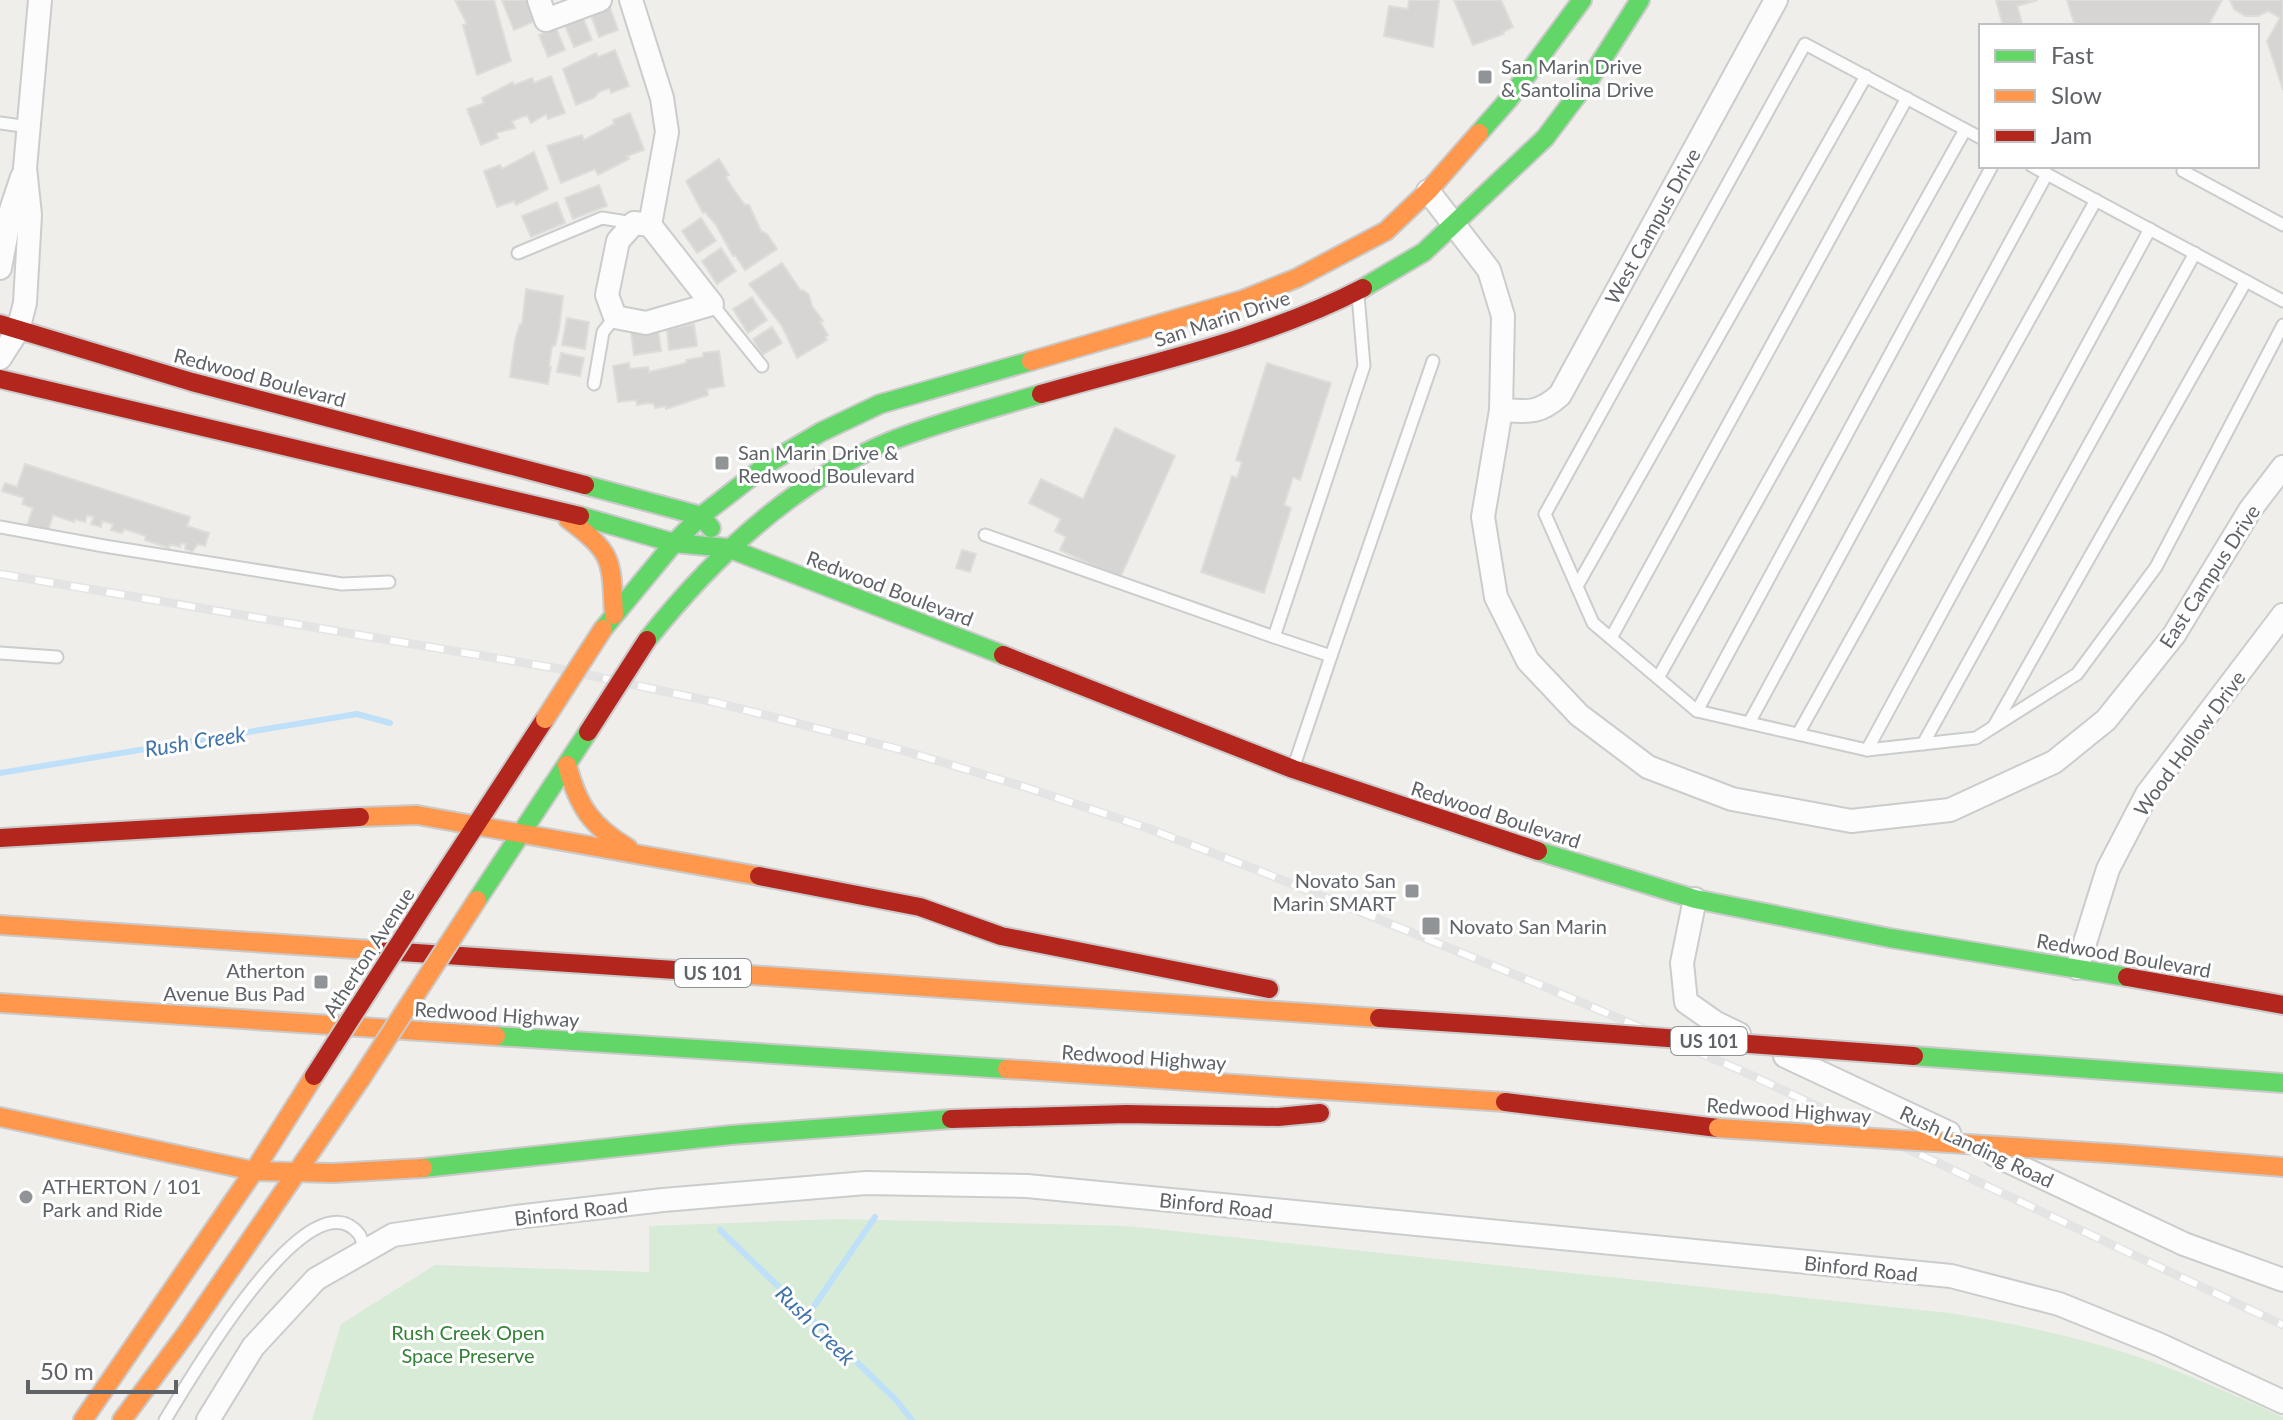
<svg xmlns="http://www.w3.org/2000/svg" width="2283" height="1420" viewBox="0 0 2283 1420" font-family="Lato,sans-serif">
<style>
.green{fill:#d8ebd6}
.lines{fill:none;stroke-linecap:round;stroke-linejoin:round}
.stream{stroke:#bfe0f9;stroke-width:6}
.building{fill:#d6d5d3;stroke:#deddd9;stroke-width:2}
.lane-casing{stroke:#cbcccc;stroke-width:15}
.street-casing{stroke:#cbcccc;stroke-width:26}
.fast-casing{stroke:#cacacb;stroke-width:22}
.slow-casing{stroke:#cacacb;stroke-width:22}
.jam-casing{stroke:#cacacb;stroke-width:22}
.lane{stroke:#fdfcfc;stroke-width:11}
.street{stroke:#fdfcfc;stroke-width:22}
.fast{stroke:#63d668;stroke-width:18}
.slow{stroke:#ff974d;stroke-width:18}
.jam{stroke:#b3261e;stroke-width:18}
.rail-casing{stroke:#e4e4e4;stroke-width:9}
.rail{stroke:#fff;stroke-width:6;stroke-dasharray:18;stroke-linecap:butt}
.slow-bridge-casing{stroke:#cacacb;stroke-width:22;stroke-linecap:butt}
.jam-bridge-casing{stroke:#cacacb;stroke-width:22;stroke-linecap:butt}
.slow-bridge{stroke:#ff974d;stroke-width:18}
.jam-bridge{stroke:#b3261e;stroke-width:18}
.poi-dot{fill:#919496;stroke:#fff;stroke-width:3}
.labels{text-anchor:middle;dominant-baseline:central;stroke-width:6;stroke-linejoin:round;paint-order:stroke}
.shield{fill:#fff;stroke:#8f9295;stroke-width:2}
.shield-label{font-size:18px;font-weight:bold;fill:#5f6368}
.poi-label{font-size:20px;fill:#5f6368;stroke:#fff;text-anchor:start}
.street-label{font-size:20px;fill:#5f6368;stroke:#fff}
.park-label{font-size:20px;fill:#348238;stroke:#fff}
.water-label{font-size:22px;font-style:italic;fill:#4174aa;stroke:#fff}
</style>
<rect width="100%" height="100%" fill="#efeeea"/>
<path class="green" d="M 837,1219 L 1127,1226 L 1949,1313 C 2012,1323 2075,1336 2135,1356 C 2186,1373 2234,1395 2283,1417 L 2283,1420 L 312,1420 L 341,1324 L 435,1265 L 649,1272 L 649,1226 Z"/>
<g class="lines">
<g class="stream">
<polyline points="0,773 357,714 390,723"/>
<polyline points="720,1230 896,1400 912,1420"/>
<polyline points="808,1315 875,1217"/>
</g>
</g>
<g class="building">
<polygon points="455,0 494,0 511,61 477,75 463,25 467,24"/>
<polygon points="502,0 527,0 535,21 514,30"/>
<polygon points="1409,0 1439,0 1433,47 1384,36 1389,6 1408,9"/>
<polygon points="1454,0 1501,0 1513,27 1503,32 1504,34 1473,45"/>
<polygon points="1996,0 2038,0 2017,6 2023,26 2003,26"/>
<polygon points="2067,0 2222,0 2208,26 2075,26"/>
<polygon points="2283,0 2283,90 2267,41 2280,18 2268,11 2258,16 2245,16 2234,9 2230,0"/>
<polygon points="610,8 618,30 599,37 591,15"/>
<polygon points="583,18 592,40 574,47 565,25"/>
<polygon points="556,28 565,50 548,57 539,35"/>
<polygon points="615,50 629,86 611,93 610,88 599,92 594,98 576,105 563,69 596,53 598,57"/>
<polygon points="551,76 565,113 548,119 546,114 531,123 527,115 512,121 515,128 496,133 498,138 481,145 467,109 484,103 482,98 513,82 514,85 532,78 534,83"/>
<polygon points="630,113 644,150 627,156 629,159 598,175 595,169 561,183 547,146 582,135 584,140 614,124 613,120"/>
<polygon points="534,152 548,189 516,205 514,201 497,207 484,171 500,165 502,169"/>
<polygon points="719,159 729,175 726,177 732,187 745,205 749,205 761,231 767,234 777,249 745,270 735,255 733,256 716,225 705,212 703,213 686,181"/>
<polygon points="599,185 607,206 573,219 565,198"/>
<polygon points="557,202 565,223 531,237 522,216"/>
<polygon points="701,218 716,241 697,253 682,231"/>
<polygon points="721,248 736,271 717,284 702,261"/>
<polygon points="782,263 801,291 803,290 809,295 812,306 823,321 820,322 828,335 825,337 827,340 797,358 782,326 749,284"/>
<polygon points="526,289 563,296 559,329 555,346 552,346 549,366 551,367 548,384 510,377 515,340 520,324 522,324"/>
<polygon points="752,297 767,320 748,333 733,309"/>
<polygon points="567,318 589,322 585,349 562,345"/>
<polygon points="694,324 697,346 669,350 667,329"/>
<polygon points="772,327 782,343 762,355 753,339"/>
<polygon points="658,329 661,351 634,355 631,333"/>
<polygon points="719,351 724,386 707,389 708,395 666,409 666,406 655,408 654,404 649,403 637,405 636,400 618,402 613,366 629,363 630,369 648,367 649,372 686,363 686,360 703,357 703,353"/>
<polygon points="561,353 584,358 580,376 557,372"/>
<polygon points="1267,363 1331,383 1300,480 1293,477 1284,505 1291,508 1264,593 1201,572 1232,476 1237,478 1242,462 1236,460"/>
<polygon points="1115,428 1175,456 1120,578 1060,550 1066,537 1055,531 1061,519 1029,503 1041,479 1083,499"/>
<polygon points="25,464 190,517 187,526 209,533 205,546 198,544 192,552 185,549 186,544 181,543 180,547 170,544 169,548 145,540 146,536 124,529 122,533 111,530 113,524 102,521 101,527 91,524 94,517 87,515 85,522 75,519 74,522 53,515 47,534 26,528 33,508 22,504 24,498 2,491 5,483 17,487"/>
<polygon points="962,550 976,554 970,572 956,568"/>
</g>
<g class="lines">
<g class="lane-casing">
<g id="lane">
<polyline points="0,123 29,127"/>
<polyline points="1981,138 1805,44 1545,514 1593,623 1697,711 1867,750 1976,738 2077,674 2156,567 2283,325"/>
<polyline points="2032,166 2283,301"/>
<polyline points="2183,171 2283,225"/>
<polyline points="518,253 602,218 633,223"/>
<polyline points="1358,295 1364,366 1274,637 1331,656 1433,361"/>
<polyline points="712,304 762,366"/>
<polyline points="594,384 603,332 615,317"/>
<polyline points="0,527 104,546 342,584 389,582"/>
<polyline points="985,535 1274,637"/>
<polyline points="1577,586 1866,76"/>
<polyline points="1611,638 1907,98"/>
<polyline points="0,653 57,657"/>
<polyline points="1658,678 1965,130"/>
<polyline points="1697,711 1992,166"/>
<polyline points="1749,723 2047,174"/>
<polyline points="1994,726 2246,281"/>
<polyline points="1798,734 2096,200"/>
<polyline points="1923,744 2195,253"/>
<polyline points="1867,750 2150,229"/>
<polyline points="1293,769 1331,656"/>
<path d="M 165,1420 C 185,1388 309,1170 359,1234 C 362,1238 363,1246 365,1251"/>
</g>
</g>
<g class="street-casing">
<g id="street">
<polyline points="539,0 546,20 600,0"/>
<polyline points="631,0 662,98 667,132 650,225 712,304 646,323 615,317 607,295 618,241 634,223 650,225"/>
<polyline points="1428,191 1489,270 1503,316 1501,410 1483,517 1496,597 1528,661 1579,715 1648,767 1732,799 1851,821 1950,810 2054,762 2106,720 2174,635 2250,510 2283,467"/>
<polyline points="0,268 11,210 22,177"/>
<polyline points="0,358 18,330 25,303 30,215 25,168 40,0"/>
<path d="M 1501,410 C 1528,412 1539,414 1560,395 L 1776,0"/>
<polyline points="1695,899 1682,963 1686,1002 1716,1023 1739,1034"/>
<polyline points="2077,968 2108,869 2147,794 2283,615"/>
<polyline points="1785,1056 1949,1133"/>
<polyline points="1995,1155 2184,1244 2283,1280"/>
<polyline points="208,1420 253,1347 316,1279 393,1235 516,1217 663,1200 866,1183 1027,1186 1951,1276 2059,1304 2158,1344 2283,1402"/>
</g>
</g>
<g class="fast-casing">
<g id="fast">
<polyline points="1479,133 1509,99 1582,0"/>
<polyline points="1363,288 1424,252 1545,138 1591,77 1640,0"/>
<polyline points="585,485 701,516 711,528"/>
<polyline points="580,516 674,543 728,548 1003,655"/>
<polyline points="603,629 674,543 701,516 772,461 821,432 880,404 1031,361"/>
<path d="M 647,640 C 713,557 795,479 896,439 C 943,421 993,408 1041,394"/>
<polyline points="1538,851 1695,899 1890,938 2127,977"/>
<polyline points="477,900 588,732"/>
<polyline points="496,1036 1007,1069"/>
<polyline points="1914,1056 2283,1083"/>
<polyline points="423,1168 731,1135 951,1119"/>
</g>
</g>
<g class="slow-casing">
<g id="slow">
<polyline points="1031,361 1242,300 1297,278 1386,231 1428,191 1479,133"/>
<path d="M 568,519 C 614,554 611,559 614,615"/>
<path d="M 567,765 C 578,806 591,826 628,848"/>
<polyline points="360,817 417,815 759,876"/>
<polyline points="0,925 386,951"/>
<polyline points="736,974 1379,1018"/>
<polyline points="0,1003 496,1036"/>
<polyline points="1007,1069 1505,1102"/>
<polyline points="0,1117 254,1171 333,1173 423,1168"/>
<polyline points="2121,1154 2283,1167"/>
<polyline points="83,1420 254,1171 314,1076"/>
<polyline points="122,1420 188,1331 360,1080"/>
</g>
</g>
<g class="jam-casing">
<g id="jam">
<polyline points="0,324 192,382 585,485"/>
<polyline points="0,379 580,516"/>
<path d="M 1041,394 C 1149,363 1263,340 1363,288"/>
<polyline points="1003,655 1293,769 1538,851"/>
<polyline points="0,838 360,817"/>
<polyline points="759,876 920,907 1001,936 1269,989"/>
<polyline points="429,897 545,719"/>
<polyline points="386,951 736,974"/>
<polyline points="2127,977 2283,1005"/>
<polyline points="1379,1018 1503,1026"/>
<polyline points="1505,1102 1718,1128"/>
<polyline points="951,1119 1127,1114 1278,1117 1320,1113"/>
</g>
</g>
<use href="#lane" class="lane"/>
<use href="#street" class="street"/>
<use href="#fast" class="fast"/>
<use href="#slow" class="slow"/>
<use href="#jam" class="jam"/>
<g class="rail-casing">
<polyline id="rail" points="0,574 560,669 714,702 898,749 1025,787 1147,828 1260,871 1543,986 1740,1070 2283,1325"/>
</g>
<use href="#rail" class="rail"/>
<g class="slow-bridge-casing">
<g id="slow-bridge">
<polyline points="545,719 603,629"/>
<polyline points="360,1080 477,900"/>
<polyline points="1718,1128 2121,1154"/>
</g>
</g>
<g class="jam-bridge-casing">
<g id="jam-bridge">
<polyline points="588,732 647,640"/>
<polyline points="1503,1026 1914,1056"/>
<polyline points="314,1076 429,897"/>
</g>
</g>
<use href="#slow-bridge" class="slow-bridge"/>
<use href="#jam-bridge" class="jam-bridge"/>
</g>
<g class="poi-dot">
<rect x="1477" y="69" width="16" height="16" rx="4"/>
<rect x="714" y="455" width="16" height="16" rx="4"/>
<rect x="1404" y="883" width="16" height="16" rx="4"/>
<rect x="1421" y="916" width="20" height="20" rx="4"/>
<rect x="313" y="974" width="16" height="16" rx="4"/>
<circle cx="26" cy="1197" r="8"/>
</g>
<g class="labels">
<g class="shield">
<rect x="675" y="959" width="76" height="28" rx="6"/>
<rect x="1671" y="1027" width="76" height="28" rx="6"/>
</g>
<g class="shield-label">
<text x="713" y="973">US 101</text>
<text x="1709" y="1041">US 101</text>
</g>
<g class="poi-label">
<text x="1501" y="66">San Marin Drive<tspan x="1501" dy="23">&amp; Santolina Drive</tspan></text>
<text x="738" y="452">San Marin Drive &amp;<tspan x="738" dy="23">Redwood Boulevard</tspan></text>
<text x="1396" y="880" text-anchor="end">Novato San<tspan x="1396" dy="23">Marin SMART</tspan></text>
<text x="1449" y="926">Novato San Marin</text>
<text x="305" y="970" text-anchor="end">Atherton<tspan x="305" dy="23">Avenue Bus Pad</tspan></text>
<text x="42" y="1186">ATHERTON / 101<tspan x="42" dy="23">Park and Ride</tspan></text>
</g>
<g class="street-label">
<text transform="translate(1652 226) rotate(-61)">West Campus Drive</text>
<text transform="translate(1222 318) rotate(-18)">San Marin Drive</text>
<text transform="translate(260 377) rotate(15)">Redwood Boulevard</text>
<text transform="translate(2209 576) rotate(-57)">East Campus Drive</text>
<text transform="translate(890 588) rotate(21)">Redwood Boulevard</text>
<text transform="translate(2189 743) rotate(-54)">Wood Hollow Drive</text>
<text transform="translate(1496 814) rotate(18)">Redwood Boulevard</text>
<text transform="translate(368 952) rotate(-57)">Atherton Avenue</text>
<text transform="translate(2124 955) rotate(10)">Redwood Boulevard</text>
<text transform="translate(497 1014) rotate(4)">Redwood Highway</text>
<text transform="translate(1144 1057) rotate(4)">Redwood Highway</text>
<text transform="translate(1789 1110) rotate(4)">Redwood Highway</text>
<text transform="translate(1977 1146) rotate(25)">Rush Landing Road</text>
<text transform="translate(1216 1205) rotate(6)">Binford Road</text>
<text transform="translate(571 1211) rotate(-7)">Binford Road</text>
<text transform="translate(1861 1268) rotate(6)">Binford Road</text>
</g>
<g class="park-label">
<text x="468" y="1332">Rush Creek Open<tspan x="468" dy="23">Space Preserve</tspan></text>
</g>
<g class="water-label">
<text transform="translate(195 741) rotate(-9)">Rush Creek</text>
<text transform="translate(816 1325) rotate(45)">Rush Creek</text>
</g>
</g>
<rect x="1979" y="24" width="280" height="144" fill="#ffffff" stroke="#bfc1c3" stroke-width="2"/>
<rect x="1995" y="50" width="40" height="12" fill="#63d668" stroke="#bfc1c3" stroke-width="2"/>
<text x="2051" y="64" font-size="24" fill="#5f6368">Fast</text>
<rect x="1995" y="90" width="40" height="12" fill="#ff974d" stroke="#bfc1c3" stroke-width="2"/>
<text x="2051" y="104" font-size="24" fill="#5f6368">Slow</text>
<rect x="1995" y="130" width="40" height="12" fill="#b3261e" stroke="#bfc1c3" stroke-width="2"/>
<text x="2051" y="144" font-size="24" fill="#5f6368">Jam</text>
<path d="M28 1380v12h148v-12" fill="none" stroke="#5f6368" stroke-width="4"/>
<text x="40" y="1380" font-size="24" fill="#5f6368" stroke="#ffffff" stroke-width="6" paint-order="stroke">50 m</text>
</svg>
